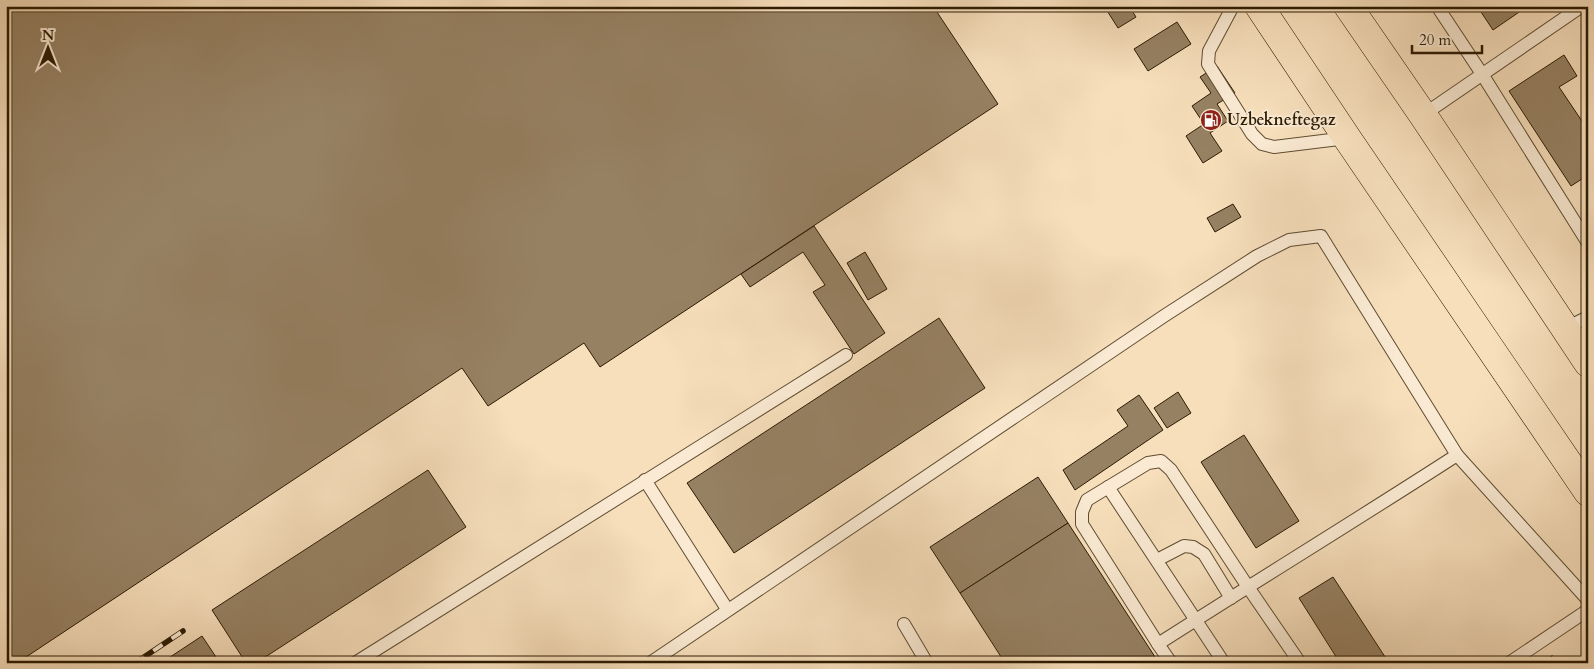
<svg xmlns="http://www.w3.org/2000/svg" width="1594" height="669" viewBox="0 0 1594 669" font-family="Cardo,serif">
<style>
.building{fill:#968163;stroke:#2c1b02}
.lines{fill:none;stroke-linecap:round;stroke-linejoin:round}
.lane-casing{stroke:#5f4c30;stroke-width:14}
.highway-casing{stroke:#2c1b02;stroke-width:29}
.path{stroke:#2c1b02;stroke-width:3;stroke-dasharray:1 2.5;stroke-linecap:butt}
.lane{stroke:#faead3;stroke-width:12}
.highway{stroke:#f7dfbc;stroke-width:28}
.rail-casing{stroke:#2c1b02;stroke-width:5.5}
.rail{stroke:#faead3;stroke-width:4;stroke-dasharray:11;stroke-linecap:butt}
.labels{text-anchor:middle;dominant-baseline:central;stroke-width:4;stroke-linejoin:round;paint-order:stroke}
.poi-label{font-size:16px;font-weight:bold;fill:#2c1b02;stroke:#faead3;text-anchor:start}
</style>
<rect width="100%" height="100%" fill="#f7dfbc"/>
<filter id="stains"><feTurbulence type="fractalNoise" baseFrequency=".004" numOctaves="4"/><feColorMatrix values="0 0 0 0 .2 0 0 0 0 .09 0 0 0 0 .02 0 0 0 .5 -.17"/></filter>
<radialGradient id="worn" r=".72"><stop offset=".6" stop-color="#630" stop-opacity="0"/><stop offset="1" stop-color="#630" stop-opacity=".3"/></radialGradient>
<g class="building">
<polygon points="6,6 933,6 998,104 600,367 584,343 488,406 462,368 17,663 6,663"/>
<polygon points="1104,6 1129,6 1136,17 1118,28"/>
<polygon points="1477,6 1528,6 1493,30"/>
<polygon points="1177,22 1191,44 1148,71 1134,49"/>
<polygon points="1564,55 1577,76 1559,87 1588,130 1588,175 1571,186 1509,91"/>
<polygon points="1217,66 1235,93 1217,104 1228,121 1210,133 1222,151 1203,163 1186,136 1204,124 1192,106 1211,93 1200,77"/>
<polygon points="1233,204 1241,217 1215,232 1207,218"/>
<polygon points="814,226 885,333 854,354 813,292 825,285 803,252 750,287 741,274"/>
<polygon points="865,252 887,289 868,300 847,263"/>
<polygon points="939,318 985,388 734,553 687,483"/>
<polygon points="1178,392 1191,413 1167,428 1154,408"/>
<polygon points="1139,395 1163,430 1075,490 1063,470 1128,426 1117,410"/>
<polygon points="1244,435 1299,521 1256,548 1201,462"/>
<polygon points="428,470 466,527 256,663 246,663 212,610"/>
<polygon points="1038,477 1068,523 960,593 930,547"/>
<polygon points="1068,523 1159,663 1005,663 960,593"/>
<polygon points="1333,577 1389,663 1340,663 1299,598"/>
<polygon points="202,636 220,663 161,663"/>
</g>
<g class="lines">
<g class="lane-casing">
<g id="lane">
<polyline points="1233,6 1209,51 1208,64 1252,134 1262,144 1274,147 1347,138"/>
<polyline points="1437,6 1482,74 1588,243"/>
<polyline points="1423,115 1582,6"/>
<polyline points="1564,329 1588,317"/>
<polyline points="645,480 727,609"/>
<polyline points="1108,487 1224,663"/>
<polyline points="1157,560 1184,546 1193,547 1204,554 1231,598"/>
<polyline points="904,624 927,663"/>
<polyline points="1158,644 1171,663"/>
<polyline points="355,663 846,355"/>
<polyline points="650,663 1164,316 1257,256 1289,240 1321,236 1457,455 1588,600"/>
<path d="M 1300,663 L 1248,587 L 1171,470 L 1161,461 L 1148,463 L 1087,500 L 1082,512 L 1082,524 L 1158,644 C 1258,580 1358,519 1457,455"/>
<polyline points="1509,663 1588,610"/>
</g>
</g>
<g class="highway-casing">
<g id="highway">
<polyline points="1259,6 1347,138 1588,492"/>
<polyline points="1348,6 1423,115 1588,363"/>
</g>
</g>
<polyline class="path" points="1551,656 1557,663"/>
<use href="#lane" class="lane"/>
<use href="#highway" class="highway"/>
<g class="rail-casing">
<polyline id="rail" points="135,663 183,631"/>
</g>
<use href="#rail" class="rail"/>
</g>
<defs>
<g id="fuel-disc" transform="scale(1.125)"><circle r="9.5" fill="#8f2418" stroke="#faead3"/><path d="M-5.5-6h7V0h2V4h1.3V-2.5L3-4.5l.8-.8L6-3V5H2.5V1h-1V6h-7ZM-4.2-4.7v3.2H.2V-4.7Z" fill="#fff"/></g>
</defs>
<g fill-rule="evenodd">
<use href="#fuel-disc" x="1211" y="120"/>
</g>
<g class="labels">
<g class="poi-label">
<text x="1227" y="120">Uzbekneftegaz</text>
</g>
</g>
<rect width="1594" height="669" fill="none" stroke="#f7dfbc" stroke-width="25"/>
<rect x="8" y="8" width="1579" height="654" fill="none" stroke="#2c1b02" stroke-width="2.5"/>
<rect x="12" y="12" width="1569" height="644" fill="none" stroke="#2c1b02"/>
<g transform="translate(48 48)" stroke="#faead3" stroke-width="4" paint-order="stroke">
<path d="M0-4L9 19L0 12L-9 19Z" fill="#2c1b02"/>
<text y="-8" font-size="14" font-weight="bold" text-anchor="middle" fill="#2c1b02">N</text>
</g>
<path d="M1412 45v8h70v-8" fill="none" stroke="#2c1b02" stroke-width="2.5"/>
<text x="1419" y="45" font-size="15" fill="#2c1b02" stroke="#faead3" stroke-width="4" paint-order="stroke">20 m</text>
<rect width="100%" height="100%" filter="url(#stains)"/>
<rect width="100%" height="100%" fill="url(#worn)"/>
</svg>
